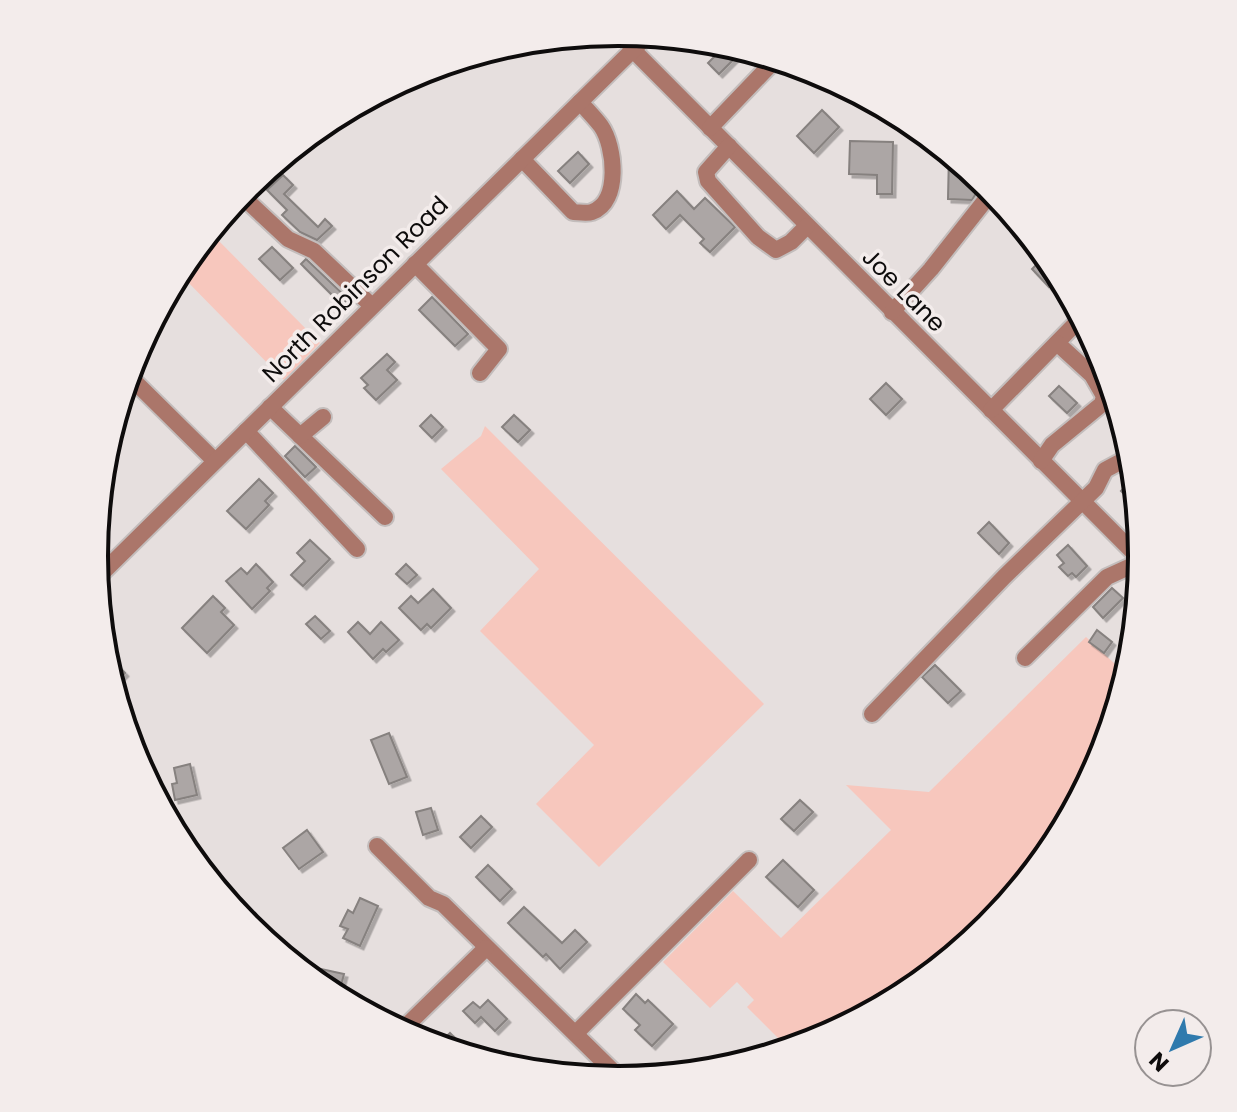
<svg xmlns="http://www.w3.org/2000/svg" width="1237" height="1112" viewBox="0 0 1237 1112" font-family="Poppins,sans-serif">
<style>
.green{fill:#f7c7bd}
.building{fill:#aca6a5;stroke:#86817f;stroke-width:2;filter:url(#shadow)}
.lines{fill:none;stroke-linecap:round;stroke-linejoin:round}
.minor-casing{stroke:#c3bdbc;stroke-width:20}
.minor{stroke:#ab766a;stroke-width:16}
.labels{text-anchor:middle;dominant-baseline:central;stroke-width:7;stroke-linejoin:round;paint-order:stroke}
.street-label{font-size:24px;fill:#0e0c0c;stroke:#f3eceb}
.rim{fill:none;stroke:#0e0c0c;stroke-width:4}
</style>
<defs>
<filter id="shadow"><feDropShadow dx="3.5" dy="3.5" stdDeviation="0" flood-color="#0004"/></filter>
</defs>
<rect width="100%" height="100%" fill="#e6dfde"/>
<g class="green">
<polygon points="210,232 320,343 284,380 179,273"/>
<polygon points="485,426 764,704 599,867 536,804 594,745 480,631 539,569 441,469 481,436"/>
<polygon points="1086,637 1115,664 1128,652 1133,656 1102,757 1054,847 989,927 909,992 819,1040 789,1049 747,1007 754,1000 737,982 710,1008 663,962 733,891 781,938 891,830 846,785 929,792"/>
</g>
<g class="building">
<polygon points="727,44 744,49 719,74 708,63"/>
<polygon points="822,110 839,127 814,153 797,136"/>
<polygon points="850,141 893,142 892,194 877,194 877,175 849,174"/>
<polygon points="578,152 589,164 570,183 558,171"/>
<polygon points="949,153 975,174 975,195 972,200 948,199"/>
<polygon points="283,175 293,185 284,194 318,227 325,219 332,226 317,240 300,232 282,215 287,210 267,190"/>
<polygon points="677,191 694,209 705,198 735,227 710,252 700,243 704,239 680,215 666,229 653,215"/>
<polygon points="272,247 293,268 280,280 259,259"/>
<polygon points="1046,255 1060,276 1049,287 1032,269"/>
<polygon points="306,259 348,299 342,305 301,264"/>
<polygon points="432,297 468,334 455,346 419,310"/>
<polygon points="387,354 395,362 387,370 397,380 376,400 364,388 368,385 361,378"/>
<polygon points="886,383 902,399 886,415 870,399"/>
<polygon points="1059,386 1077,403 1067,413 1049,396"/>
<polygon points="431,415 443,427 432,438 420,426"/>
<polygon points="514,415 530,430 518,442 502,427"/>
<polygon points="295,446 316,467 305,477 285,456"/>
<polygon points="1135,477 1138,506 1138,508 1121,491"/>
<polygon points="259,479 273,493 265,501 269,505 246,529 227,511"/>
<polygon points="989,522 1009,543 999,554 978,533"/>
<polygon points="310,540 330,559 303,586 291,575 305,561 297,553"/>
<polygon points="1068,545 1087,566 1076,577 1072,573 1068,576 1059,567 1064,563 1057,555"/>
<polygon points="256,564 273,582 267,588 270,591 252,609 226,581 241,568 247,574"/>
<polygon points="406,564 417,575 407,584 396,574"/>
<polygon points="1112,588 1123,598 1103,618 1093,607"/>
<polygon points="433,589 451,608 431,628 427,624 421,630 399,608 411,596 418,603"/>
<polygon points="213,596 225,608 221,612 234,625 207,653 182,628"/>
<polygon points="315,616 330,631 321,639 306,624"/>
<polygon points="358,622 370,634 381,622 399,640 386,652 383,649 373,659 348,632"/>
<polygon points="1097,630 1112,642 1104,653 1089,642"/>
<polygon points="104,651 125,673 113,685 104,658"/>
<polygon points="935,665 961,691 948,703 922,677"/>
<polygon points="389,733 407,777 389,784 371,740"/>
<polygon points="190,764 197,795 175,800 172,784 177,783 174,768"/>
<polygon points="800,800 813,812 794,831 781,819"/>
<polygon points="431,808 438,830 423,835 416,812"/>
<polygon points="481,816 492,827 471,848 460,837"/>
<polygon points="307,830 323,852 299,869 283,848"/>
<polygon points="783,860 814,890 798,907 766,877"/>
<polygon points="488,865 512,889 500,901 476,877"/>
<polygon points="360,898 378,906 360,946 343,938 348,929 340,926 348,910 353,913"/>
<polygon points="524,907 562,943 575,930 587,942 560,969 546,954 543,957 508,923"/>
<polygon points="321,969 344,974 338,997 318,984"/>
<polygon points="636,994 645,1003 648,1000 673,1024 652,1046 635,1030 640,1025 623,1009"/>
<polygon points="488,1000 507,1019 495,1031 481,1017 475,1023 463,1011 473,1002 480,1008"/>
<polygon points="450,1033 474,1057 430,1044 439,1034 444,1039"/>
<polygon points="539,1059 546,1067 551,1062 563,1075 527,1071"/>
</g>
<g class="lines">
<g class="minor-casing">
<g id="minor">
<polyline points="622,32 633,50 1142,561 1107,577 1025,658"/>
<polyline points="710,128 776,59"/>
<polyline points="729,146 706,172 708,181 758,237 776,250 791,242 807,226"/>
<path d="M 522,159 L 573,212 C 578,212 587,214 592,212 C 621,202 615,146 601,126 C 595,118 587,110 580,102"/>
<polyline points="243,197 288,239 314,251 372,306"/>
<polyline points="415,264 499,349 480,373"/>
<polyline points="892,312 931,269 991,193 991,188"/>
<polyline points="128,375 215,461"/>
<polyline points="270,407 385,517"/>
<polyline points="991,410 1082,317"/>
<polyline points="246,431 357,549"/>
<polyline points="300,436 323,417"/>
<polyline points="1041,461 1052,445 1102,404 1104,396 1092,375 1057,343"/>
<polyline points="97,578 648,35"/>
<polyline points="872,714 1004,577 1096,488 1105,470 1133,455"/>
<polyline points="377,846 429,898 443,904 622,1080"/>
<polyline points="401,1031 486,948"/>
<polyline points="576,1033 749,860"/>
</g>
</g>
<use href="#minor" class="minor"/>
</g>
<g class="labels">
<g class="street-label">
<text transform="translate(355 289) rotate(-45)">North Robinson Road</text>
<text transform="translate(904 290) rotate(45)">Joe Lane</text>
</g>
</g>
<path d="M0 0H1237V1112H0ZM108 556a510 510 0 1 1 1020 0a510 510 0 1 1-1020 0Z" fill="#f3eceb" fill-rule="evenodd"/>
<path class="rim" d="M108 556a510 510 0 1 1 1020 0a510 510 0 1 1-1020 0Z"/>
<g transform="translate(1173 1048) rotate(225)"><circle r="38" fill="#f3eceb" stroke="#979292" stroke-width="2"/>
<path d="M0-6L14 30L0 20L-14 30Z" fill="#2f7aad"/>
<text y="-12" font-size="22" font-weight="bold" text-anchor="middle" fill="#0e0c0c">N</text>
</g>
</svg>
